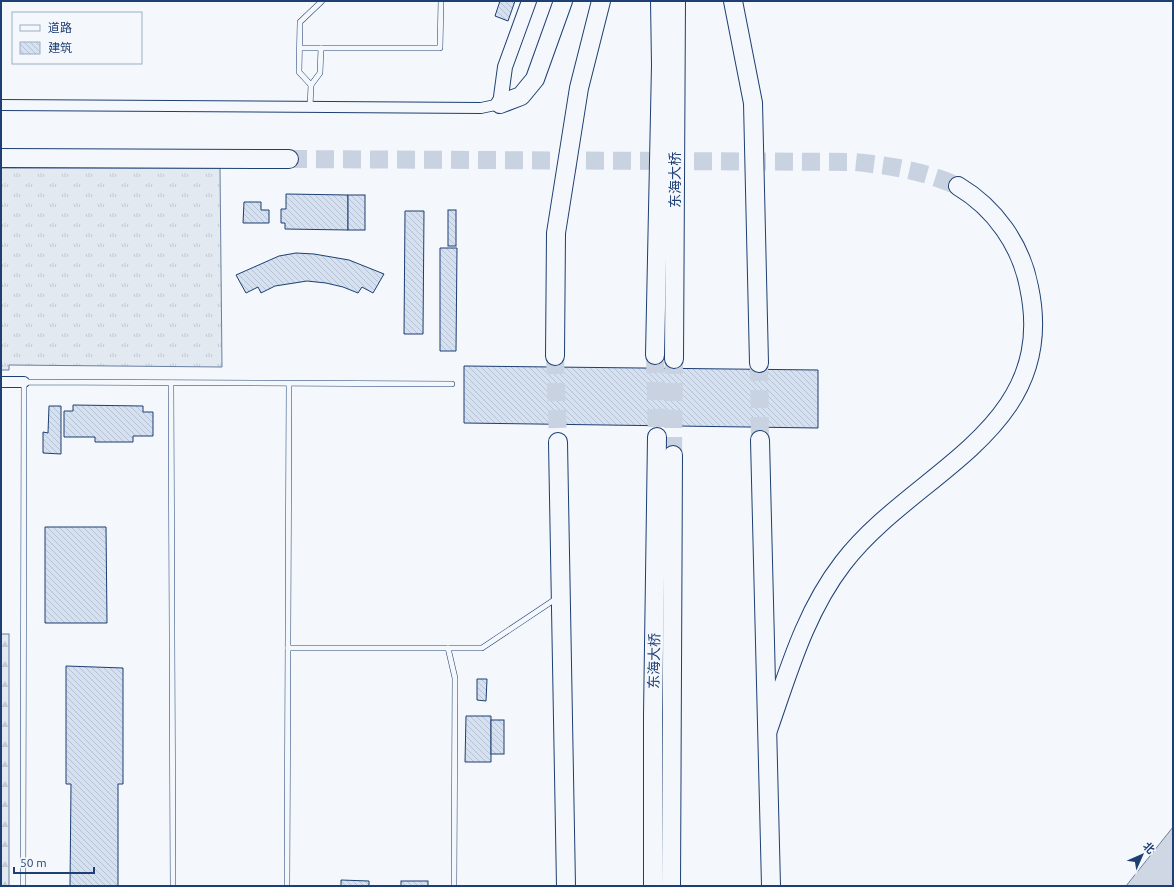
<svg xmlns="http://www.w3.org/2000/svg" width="1174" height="887" viewBox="0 0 1174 887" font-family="Ubuntu,'Noto Sans SC',sans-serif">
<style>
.grass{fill:url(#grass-tufts);stroke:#687fa3}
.forest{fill:url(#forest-firs);stroke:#687fa3}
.water{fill:#cfd7e4;stroke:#687fa3}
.building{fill:url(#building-back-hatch);stroke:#1d3f73}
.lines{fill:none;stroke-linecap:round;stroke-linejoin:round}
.highway-tunnel{stroke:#c9d2e0;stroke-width:18;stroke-dasharray:18 9;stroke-linecap:butt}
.lane-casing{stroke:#1d3f73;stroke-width:6}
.street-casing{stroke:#1d3f73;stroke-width:12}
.secondary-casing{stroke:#1d3f73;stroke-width:16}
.highway-casing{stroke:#1d3f73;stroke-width:20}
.lane{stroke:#f4f7fb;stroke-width:5}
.street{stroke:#f4f7fb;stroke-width:10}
.secondary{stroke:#f4f7fb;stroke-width:14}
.highway{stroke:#f4f7fb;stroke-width:18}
.labels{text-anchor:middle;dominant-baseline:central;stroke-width:3;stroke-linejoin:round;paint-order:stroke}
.street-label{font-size:14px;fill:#1d3f73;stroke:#f4f7fb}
</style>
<defs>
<pattern id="grass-tufts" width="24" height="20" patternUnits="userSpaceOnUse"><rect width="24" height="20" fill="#e3e9f0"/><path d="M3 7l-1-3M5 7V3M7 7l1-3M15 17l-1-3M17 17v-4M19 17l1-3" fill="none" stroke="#c2c9d1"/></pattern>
<pattern id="forest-firs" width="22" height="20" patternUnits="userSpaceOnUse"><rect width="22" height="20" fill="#e3e9f0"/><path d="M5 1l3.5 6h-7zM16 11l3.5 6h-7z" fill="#c2c9d1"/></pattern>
<pattern id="building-back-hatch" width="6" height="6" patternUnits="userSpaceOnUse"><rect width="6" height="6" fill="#d5e0f0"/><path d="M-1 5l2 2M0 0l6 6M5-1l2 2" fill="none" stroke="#b6c1d1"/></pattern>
</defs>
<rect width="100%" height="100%" fill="#f4f7fb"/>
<polygon class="grass" points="1,168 220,168 222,367 9,365 9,370 1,370"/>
<rect class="forest" x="1" y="634" width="8" height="252"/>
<polygon class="water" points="1173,827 1173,886 1126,886"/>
<g class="building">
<polygon points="500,1 515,1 508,21 495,16"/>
<polygon points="286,194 348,195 348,230 285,229 285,223 281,223 281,209 286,209"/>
<rect x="348" y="195" width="17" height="35"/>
<polygon points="244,202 261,202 261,210 269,210 269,223 243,223"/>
<rect x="448" y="210" width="8" height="36"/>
<polygon points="405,211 424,211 423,334 404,334"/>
<polygon points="440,248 457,248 456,351 440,351"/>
<polygon points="296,253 314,254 349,260 384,274 373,293 362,287 358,293 343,287 326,283 307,281 275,286 261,293 258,287 246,293 236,275 279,256"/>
<polygon points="464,366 818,370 818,428 464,423"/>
<polygon points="73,405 143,406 143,412 153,412 153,436 133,436 133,442 95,442 95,437 64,437 64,411 73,411"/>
<polygon points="49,406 61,406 61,454 43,453 43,432 48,433"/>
<polygon points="45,527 106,527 107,623 45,623"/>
<polygon points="66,666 123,668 123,784 118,784 118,886 70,886 71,784 66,784"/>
<polygon points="477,679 487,679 486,701 477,700"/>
<polygon points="466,716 491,716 491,762 465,762"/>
<rect x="491" y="720" width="13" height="34"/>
<polygon points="341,880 369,881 369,886 341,886"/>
<rect x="401" y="881" width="27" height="5"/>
</g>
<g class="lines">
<g class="highway-tunnel">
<path d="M 289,159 L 855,162 C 893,166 923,171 958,186"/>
<polyline points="655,355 657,437"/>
<polyline points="555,356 558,442"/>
<polyline points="759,363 760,440"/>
<polyline points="673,455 674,359"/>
</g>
<g class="lane-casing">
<g id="lane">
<polyline points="300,48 440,48 441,1"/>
<polyline points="311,85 299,72 300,22 322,1"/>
<polyline points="310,107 311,85 320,73 321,48"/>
<polyline points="171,383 173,886"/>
<polyline points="288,648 482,648 557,598"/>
<polyline points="448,648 455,678 454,886"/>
<polyline points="23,886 24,382 452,384"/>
<polyline points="287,886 289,384"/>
</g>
</g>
<g class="street-casing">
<g id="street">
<polyline points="1,105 481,108 500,104"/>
<polyline points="1,382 24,382"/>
</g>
</g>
<g class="secondary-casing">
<polyline id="secondary" points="500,104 505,67 529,1"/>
</g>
<g class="highway-casing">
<g id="highway">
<polyline points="733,1 753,103 759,363"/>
<polyline points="500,104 521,96 535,79 563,1"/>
<polyline points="1,158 289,159"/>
<polyline points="655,355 661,65 660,1"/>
<polyline points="555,356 556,233 579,88 601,1"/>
<polyline points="674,359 676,1"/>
<polyline points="760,440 771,886"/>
<polyline points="558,442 566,886"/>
<path d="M 768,730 C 788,673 805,612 843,563 C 913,471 1060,431 1029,287 C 1021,245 995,208 958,186"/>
<polyline points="653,886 653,715 657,437"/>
<polyline points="671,886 673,455"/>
</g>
</g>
<use href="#lane" class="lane"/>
<use href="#street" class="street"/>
<use href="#secondary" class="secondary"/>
<use href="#highway" class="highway"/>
</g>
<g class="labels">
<g class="street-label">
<text transform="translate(675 180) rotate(-90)">东海大桥</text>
<text transform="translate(654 661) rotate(-89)">东海大桥</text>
</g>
</g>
<rect width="1174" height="887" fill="none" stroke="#1d3f73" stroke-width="4"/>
<rect x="12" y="12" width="130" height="52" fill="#f4f7fb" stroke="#9eadc5"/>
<rect x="20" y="25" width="20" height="6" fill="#f4f7fb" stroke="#9eadc5"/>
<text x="48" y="32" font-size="12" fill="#1d3f73">道路</text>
<rect x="20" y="42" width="20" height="12" fill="url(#building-back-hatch)" stroke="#9eadc5"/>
<text x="48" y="52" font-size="12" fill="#1d3f73">建筑</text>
<g transform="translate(1142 855) rotate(45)" stroke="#f4f7fb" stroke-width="3" paint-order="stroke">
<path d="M0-3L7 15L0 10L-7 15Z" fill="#1d3f73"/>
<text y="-6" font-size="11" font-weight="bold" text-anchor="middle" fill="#1d3f73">北</text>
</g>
<path d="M14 867v6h80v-6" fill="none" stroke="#1d3f73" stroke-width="2"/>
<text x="20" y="867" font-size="12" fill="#1d3f73" stroke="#f4f7fb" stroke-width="3" paint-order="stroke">50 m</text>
</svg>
